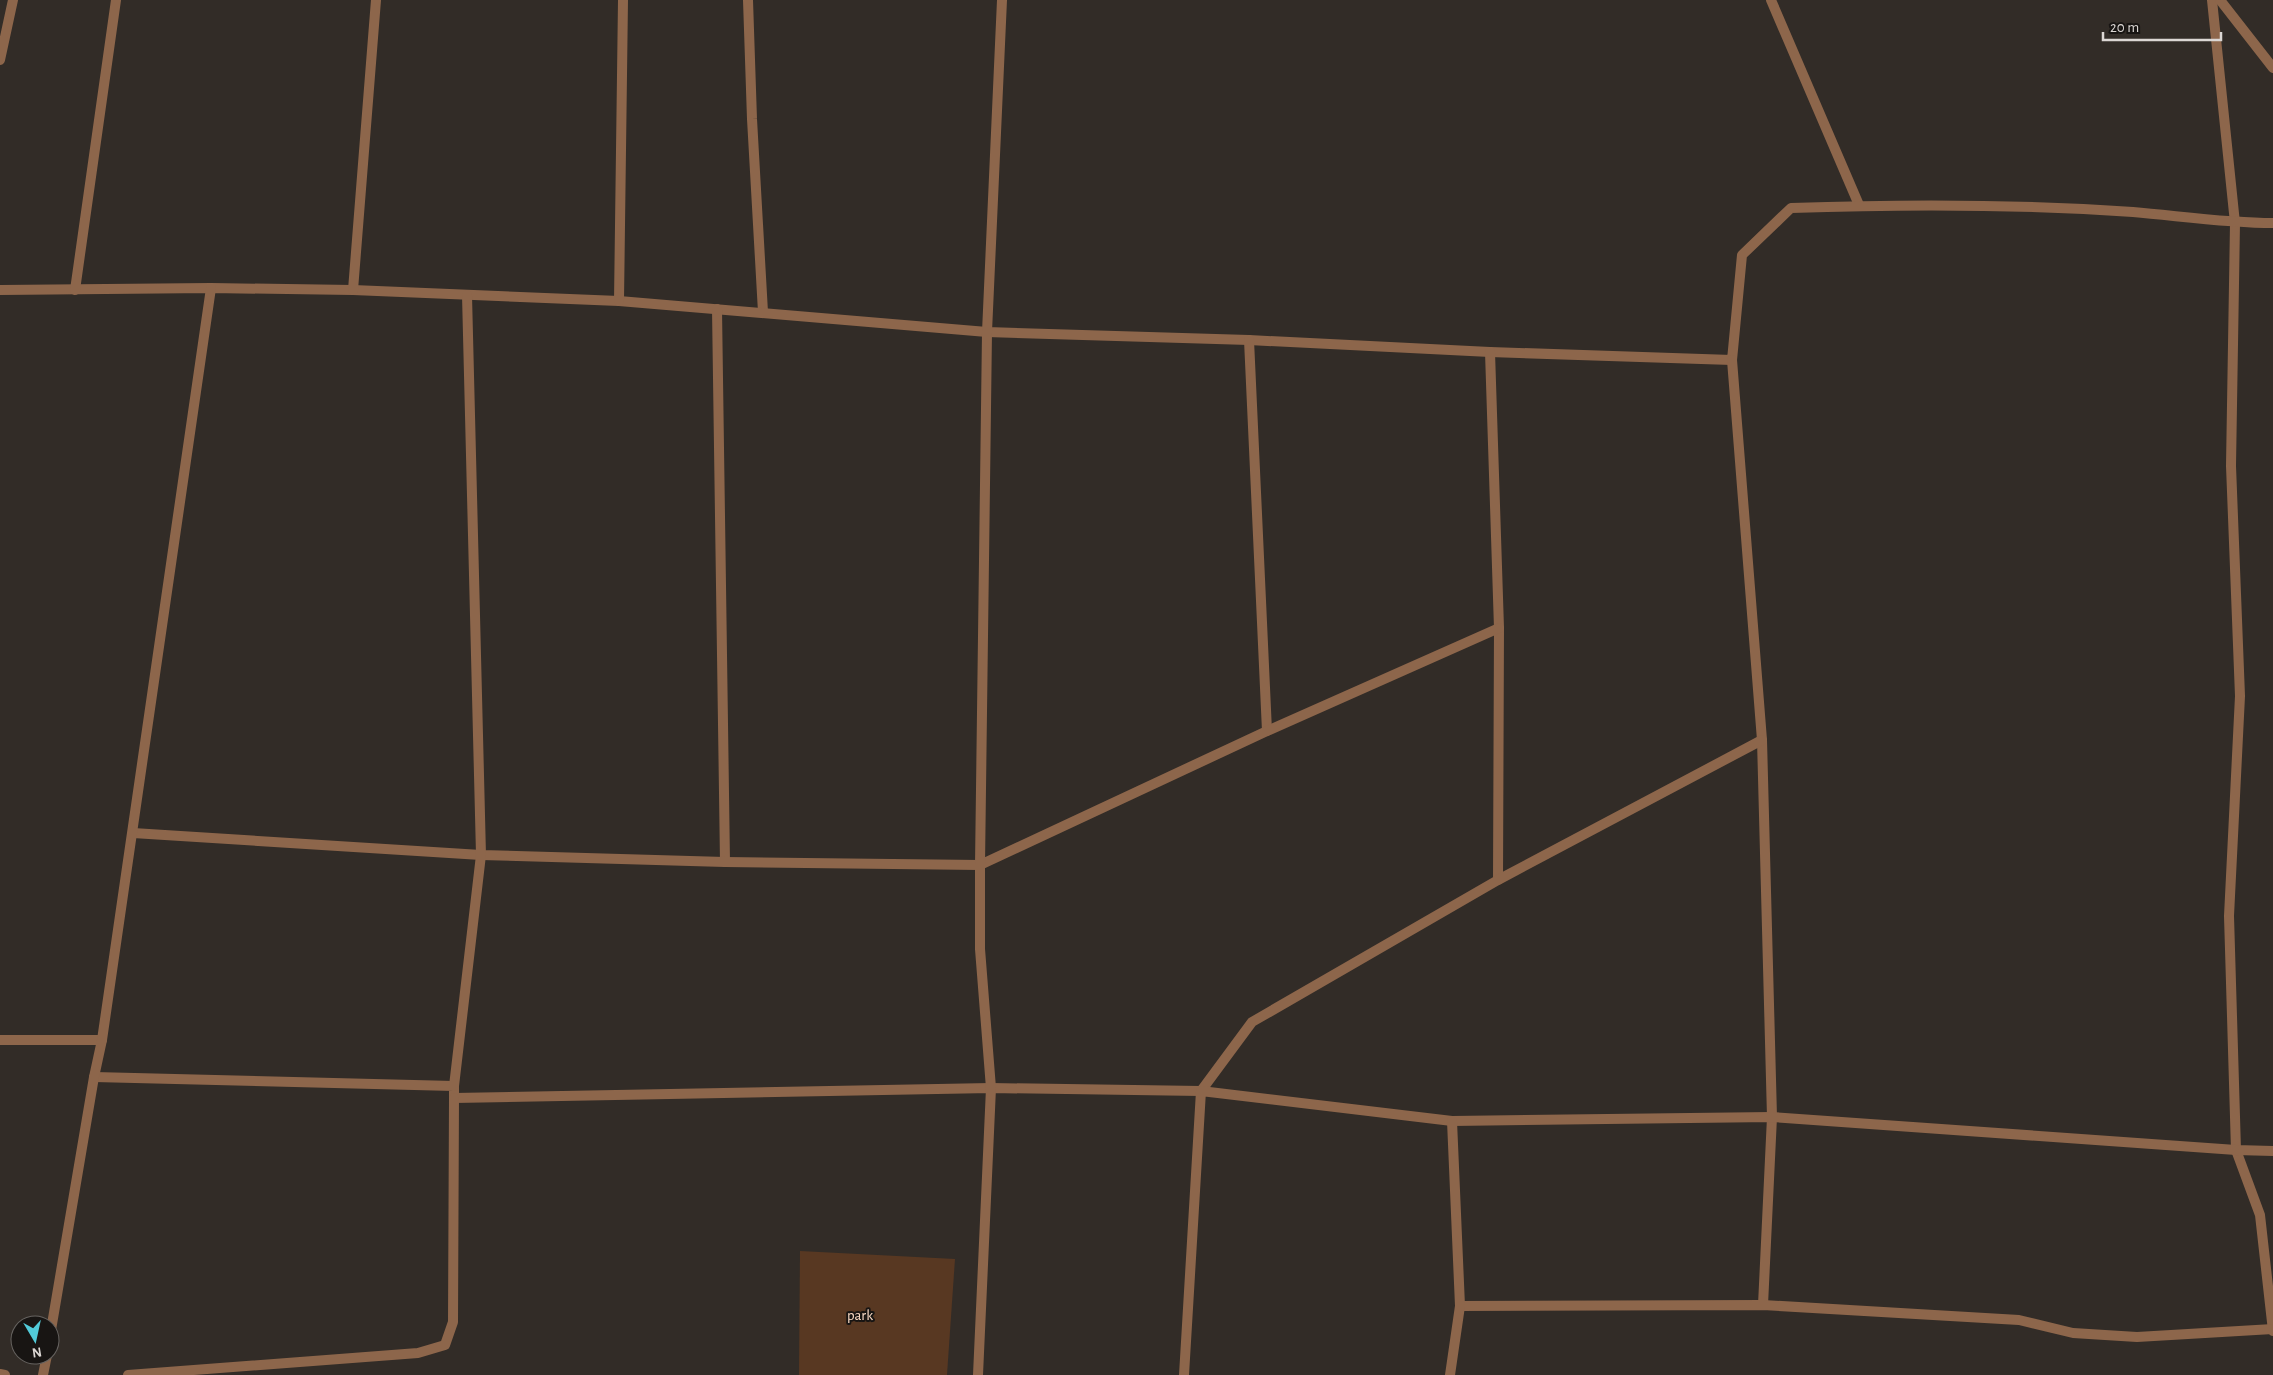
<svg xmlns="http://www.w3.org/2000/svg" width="2273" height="1375" viewBox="0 0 2273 1375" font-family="'Alegreya Sans',sans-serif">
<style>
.green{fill:#583822}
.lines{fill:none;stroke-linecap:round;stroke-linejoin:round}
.minor{stroke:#8d664b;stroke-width:10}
.labels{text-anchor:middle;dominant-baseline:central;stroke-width:4;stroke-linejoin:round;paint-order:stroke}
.park-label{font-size:15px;fill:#fbdcc7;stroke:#181513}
</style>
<rect width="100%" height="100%" fill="#322c27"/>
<polygon class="green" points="800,1251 955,1259 947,1375 799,1375"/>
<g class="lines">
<g class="minor">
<polyline points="748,0 752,119 763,312"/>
<polyline points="1771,0 1859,205"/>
<polyline points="2212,0 2235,223 2231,466 2240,696 2229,916 2236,1150 2260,1215 2273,1331"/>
<polyline points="2220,0 2273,68"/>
<polyline points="0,60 13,0"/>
<path d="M 0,290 L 211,288 L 353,290 L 619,301 L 987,332 L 1249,340 L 1490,352 L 1732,360 L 1742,255 L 1791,208 C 1905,204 2019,204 2133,212 C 2180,216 2226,223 2273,223"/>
<polyline points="75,290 116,0"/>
<polyline points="353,290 376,0"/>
<polyline points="619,301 623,0"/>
<polyline points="717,309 725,862"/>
<polyline points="1249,340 1267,731"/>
<polyline points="1490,352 1499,628 1498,880"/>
<polyline points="1732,360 1762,740 1772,1117 1763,1305"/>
<polyline points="133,833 481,855 725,862 980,865 1267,731 1499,628"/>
<polyline points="0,1040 102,1040"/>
<polyline points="94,1077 454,1086 454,1098 991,1088 1201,1091 1252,1022 1498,880 1762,740"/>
<polyline points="454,1086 481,855 467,295"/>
<polyline points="1460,1306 1763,1305 2019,1320 2073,1333 2137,1337 2273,1329"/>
<polyline points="50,1336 94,1077 102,1040 211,288"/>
<polyline points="0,1374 5,1375"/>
<polyline points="43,1375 47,1355"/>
<polyline points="128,1375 418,1353 445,1345 453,1322 454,1098"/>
<polyline points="978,1375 991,1088 980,949 980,865 987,332 1002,0"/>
<polyline points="1184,1375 1201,1091 1452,1121 1772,1117 2236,1150 2273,1151"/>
<polyline points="1450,1375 1460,1306 1452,1121"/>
</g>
</g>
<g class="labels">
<g class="park-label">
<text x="860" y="1315">park</text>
</g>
</g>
<g transform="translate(35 1340) rotate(171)"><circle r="24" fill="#181513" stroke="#666360"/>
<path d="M0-4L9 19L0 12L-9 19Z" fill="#52cbd9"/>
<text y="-8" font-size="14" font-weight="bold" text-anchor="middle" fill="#dcd7d4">N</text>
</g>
<path d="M2103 32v8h118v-8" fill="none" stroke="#dcd7d4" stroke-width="2.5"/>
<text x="2110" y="32" font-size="15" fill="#dcd7d4" stroke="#181513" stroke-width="4" paint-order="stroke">20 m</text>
</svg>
